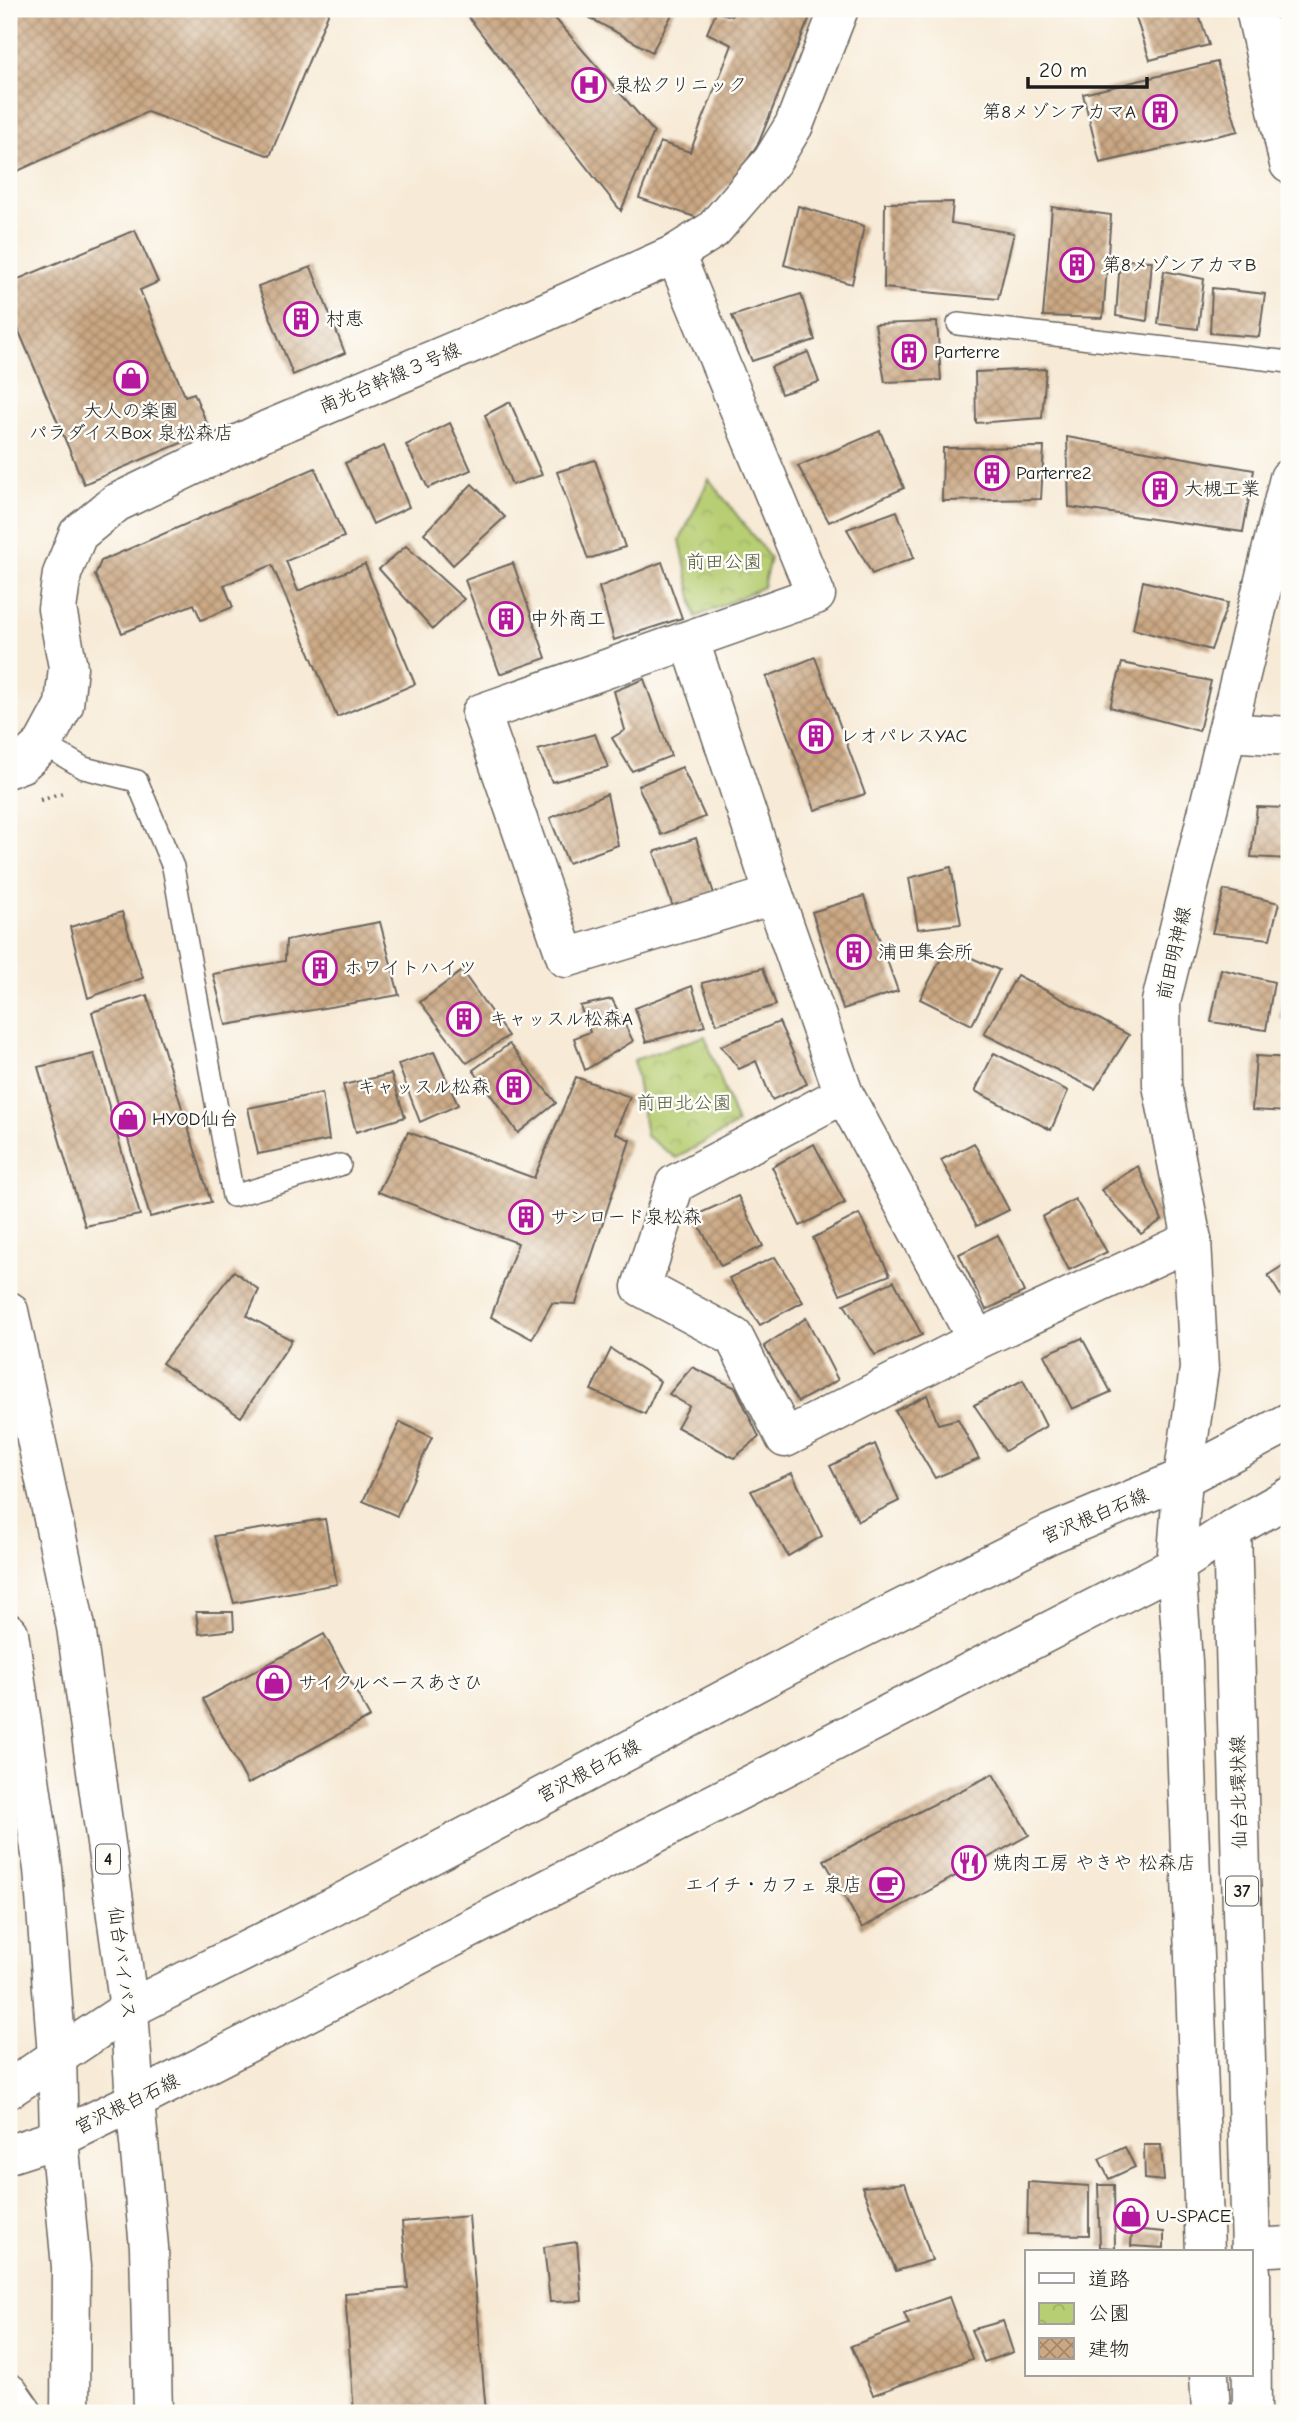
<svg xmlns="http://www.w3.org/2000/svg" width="1298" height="2422" viewBox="0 0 1298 2422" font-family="'Comic Neue','Klee One',sans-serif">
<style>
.park{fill:url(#park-crowns);stroke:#6a7548;stroke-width:2}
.building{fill:url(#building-cross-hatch)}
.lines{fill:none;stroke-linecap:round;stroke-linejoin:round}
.lane-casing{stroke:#69645d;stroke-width:24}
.street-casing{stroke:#69645d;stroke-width:41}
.secondary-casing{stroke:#69645d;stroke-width:41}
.primary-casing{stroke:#69645d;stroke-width:41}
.highway-casing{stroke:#69645d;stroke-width:41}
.path{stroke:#69645d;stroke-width:4.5;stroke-dasharray:2 5;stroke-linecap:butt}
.lane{stroke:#fff;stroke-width:21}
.street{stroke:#fff;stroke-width:38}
.secondary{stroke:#fff;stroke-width:38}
.primary{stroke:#fff;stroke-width:38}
.highway{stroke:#fff;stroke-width:38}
.labels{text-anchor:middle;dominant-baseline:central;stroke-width:5;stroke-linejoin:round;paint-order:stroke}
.shield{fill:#fdfcf7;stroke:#605f5e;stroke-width:2}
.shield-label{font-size:18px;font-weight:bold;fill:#1c1c1c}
.poi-label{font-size:19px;fill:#1c1c1c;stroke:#fdfcf7;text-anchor:start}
.street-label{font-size:19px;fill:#1c1c1c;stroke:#fdfcf7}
.park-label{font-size:19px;fill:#525a3a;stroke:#fdfcf7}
</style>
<defs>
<pattern id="park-crowns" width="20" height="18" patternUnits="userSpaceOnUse" patternTransform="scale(1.75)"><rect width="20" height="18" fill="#b7ce73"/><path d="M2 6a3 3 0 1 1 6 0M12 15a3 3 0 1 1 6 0" fill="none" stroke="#9db063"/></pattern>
<pattern id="building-cross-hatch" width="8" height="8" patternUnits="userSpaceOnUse" patternTransform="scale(1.75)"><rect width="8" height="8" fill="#cba884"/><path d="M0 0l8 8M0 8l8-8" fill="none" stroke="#a4886b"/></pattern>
</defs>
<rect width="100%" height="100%" fill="#fdfcf7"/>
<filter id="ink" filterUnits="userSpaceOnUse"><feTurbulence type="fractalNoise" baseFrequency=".0143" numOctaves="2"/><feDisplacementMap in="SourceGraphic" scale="14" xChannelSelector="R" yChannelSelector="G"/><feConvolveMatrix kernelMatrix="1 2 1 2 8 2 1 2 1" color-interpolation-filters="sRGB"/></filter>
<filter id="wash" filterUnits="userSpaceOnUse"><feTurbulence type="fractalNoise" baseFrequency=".00686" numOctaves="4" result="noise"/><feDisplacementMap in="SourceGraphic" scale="28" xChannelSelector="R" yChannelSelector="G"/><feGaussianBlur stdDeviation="1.57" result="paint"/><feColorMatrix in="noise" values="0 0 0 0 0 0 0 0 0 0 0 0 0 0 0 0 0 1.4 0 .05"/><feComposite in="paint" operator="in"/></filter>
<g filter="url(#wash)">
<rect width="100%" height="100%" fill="#f7ead6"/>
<g class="park">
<polygon points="709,479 770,558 763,587 696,617 680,540"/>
<polygon points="705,1036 737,1124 676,1158 646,1136 634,1060"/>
</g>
<g id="blocks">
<g class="building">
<polygon points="9,9 330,9 270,156 147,112 9,175"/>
<polygon points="462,9 547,9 654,132 621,211"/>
<polygon points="582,9 675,9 652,52 590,18"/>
<polygon points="734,9 813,9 759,142 739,173 698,218 639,198 660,142 690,152 732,45 707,33 716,12 732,16"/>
<polygon points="1133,9 1197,9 1209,45 1150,60"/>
<polygon points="1217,62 1238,131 1100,163 1083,94"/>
<polygon points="953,202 951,223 1014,233 998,299 884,288 885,203"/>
<polygon points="798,206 864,226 852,284 784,265"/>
<polygon points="1052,207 1111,215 1103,318 1043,316"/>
<polygon points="135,230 158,282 140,290 185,396 194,393 210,431 84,484 9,308 9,283"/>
<polygon points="1120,260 1152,261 1147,321 1116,316"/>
<polygon points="311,267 345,353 293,375 258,286"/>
<polygon points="1164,271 1204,279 1198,329 1158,324"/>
<polygon points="1212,288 1265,294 1259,337 1210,333"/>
<polygon points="801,294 815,340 752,361 732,316"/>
<polygon points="937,322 941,380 885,382 875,324"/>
<polygon points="808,352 819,382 781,394 771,367"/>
<polygon points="1046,369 1042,418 976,423 975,372"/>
<polygon points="510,402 542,475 512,485 485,415"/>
<polygon points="450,423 471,470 428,488 406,445"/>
<polygon points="880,431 904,488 829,522 798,466"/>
<polygon points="1067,437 1254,470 1243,532 1069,507"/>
<polygon points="384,446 409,507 373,524 345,463"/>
<polygon points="1044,447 1041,499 942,501 943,448"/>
<polygon points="595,460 625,547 588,559 557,472"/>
<polygon points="315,468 344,537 286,561 298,591 365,564 415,684 337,717 272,565 224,585 233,607 201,620 194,604 122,633 95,575 101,561"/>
<polygon points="472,484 505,517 453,565 424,533"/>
<polygon points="897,511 914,558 872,574 847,529"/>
<polygon points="406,546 464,599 433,629 379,569"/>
<polygon points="662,562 682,618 614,640 599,587"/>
<polygon points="513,563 546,658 500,674 465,580"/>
<polygon points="1143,581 1228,603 1211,650 1133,629"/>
<polygon points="815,657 865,794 815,810 766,677"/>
<polygon points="1122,663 1211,681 1199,731 1110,707"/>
<polygon points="644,679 671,756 632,771 612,738 625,730 614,691"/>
<polygon points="595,734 608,767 552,782 538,750"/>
<polygon points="682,767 705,817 661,835 638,786"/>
<polygon points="607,794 618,845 568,863 550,818"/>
<polygon points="1257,807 1289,808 1289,859 1251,857"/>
<polygon points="696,838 715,897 675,913 654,852"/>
<polygon points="951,867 961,924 918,929 909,878"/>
<polygon points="1224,890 1279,903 1270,939 1212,933"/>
<polygon points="864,896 898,991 843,1009 812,912"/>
<polygon points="122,912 143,978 88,998 70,927"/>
<polygon points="380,922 399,995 226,1025 213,974 285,961 286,940"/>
<polygon points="947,947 999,970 972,1025 920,999"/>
<polygon points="763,968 776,1005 717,1024 702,983"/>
<polygon points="1221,969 1274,982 1266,1030 1211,1022"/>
<polygon points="462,971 508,1036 467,1063 420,1002"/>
<polygon points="1283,974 1289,975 1289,1019 1280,1019"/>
<polygon points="1017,975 1129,1035 1095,1089 984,1034"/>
<polygon points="692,986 705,1026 646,1042 635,1008"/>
<polygon points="147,995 211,1202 150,1217 92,1012"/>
<polygon points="612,999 633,1041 585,1070 574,1038 590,1032 580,1006"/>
<polygon points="779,1022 807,1084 772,1100 756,1061 739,1069 721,1046"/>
<polygon points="509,1044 556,1103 518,1133 473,1070"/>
<polygon points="434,1052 458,1105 420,1122 398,1064"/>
<polygon points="994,1053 1068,1091 1051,1130 975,1091"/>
<polygon points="94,1054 140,1215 85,1226 38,1067"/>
<polygon points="1256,1056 1289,1058 1289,1112 1252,1110"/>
<polygon points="391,1074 405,1117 356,1132 343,1085"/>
<polygon points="576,1077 630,1097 615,1133 630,1140 576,1304 552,1303 532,1339 491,1317 518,1243 378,1192 408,1132 534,1178"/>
<polygon points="322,1093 329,1140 258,1154 248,1108"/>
<polygon points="974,1143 1009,1210 977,1226 941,1160"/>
<polygon points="814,1144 845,1203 800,1226 772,1167"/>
<polygon points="1138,1166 1162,1220 1141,1234 1101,1190"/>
<polygon points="738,1196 763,1246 721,1266 694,1216"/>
<polygon points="1075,1199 1107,1252 1069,1270 1042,1217"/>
<polygon points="859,1214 890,1275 840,1294 813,1238"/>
<polygon points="998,1235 1024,1292 986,1310 959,1254"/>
<polygon points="775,1257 803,1302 760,1325 729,1278"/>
<polygon points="1289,1262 1289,1309 1268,1275"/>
<polygon points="234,1271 259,1290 247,1316 292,1340 241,1417 162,1363"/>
<polygon points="894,1281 922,1335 875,1355 844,1304"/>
<polygon points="806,1318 838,1380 798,1402 764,1346"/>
<polygon points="1082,1338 1111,1392 1072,1409 1044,1355"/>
<polygon points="611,1349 660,1381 645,1414 591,1390"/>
<polygon points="692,1367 736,1388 759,1437 734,1458 677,1427 689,1406 669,1394"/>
<polygon points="1023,1380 1046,1426 1005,1451 974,1405"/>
<polygon points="927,1395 938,1424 958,1419 979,1459 935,1478 895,1411"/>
<polygon points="400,1422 432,1437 397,1516 363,1501"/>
<polygon points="875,1444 899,1501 858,1521 830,1466"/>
<polygon points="792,1473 822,1536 788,1556 751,1491"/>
<polygon points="325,1519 337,1584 234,1603 214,1536"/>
<polygon points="196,1612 233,1612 234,1630 199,1634"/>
<polygon points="324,1634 370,1717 248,1784 203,1699"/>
<polygon points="993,1774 1029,1835 862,1928 824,1860"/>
<polygon points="1144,2145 1161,2145 1164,2181 1145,2179"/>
<polygon points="1125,2147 1135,2167 1109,2179 1099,2159"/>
<polygon points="1028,2182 1089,2186 1089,2235 1027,2234"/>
<polygon points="905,2183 932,2260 896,2271 862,2187"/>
<polygon points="1098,2185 1114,2185 1115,2248 1100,2247"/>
<polygon points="469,2216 486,2413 354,2413 345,2293 408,2288 402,2222"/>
<polygon points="1132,2229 1164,2232 1164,2248 1131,2246"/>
<polygon points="577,2242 582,2301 550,2302 544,2247"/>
<polygon points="949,2297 972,2359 873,2395 851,2346 909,2324 904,2313"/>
<polygon points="1003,2321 1013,2352 984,2362 971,2330"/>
</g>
</g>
</g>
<g filter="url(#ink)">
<use href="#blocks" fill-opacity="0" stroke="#69645d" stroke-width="2"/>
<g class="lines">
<g class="lane-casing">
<g id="lane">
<polyline points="958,324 1289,362"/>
<polyline points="43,744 84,768 137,781 173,867 233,1196 340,1165"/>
</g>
</g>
<g class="street-casing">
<g id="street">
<polyline points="675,254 816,595 481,713 566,958 774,895"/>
<polyline points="690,641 774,895 844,1094 977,1340"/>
<polyline points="1227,732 1289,736"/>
<polyline points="844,1094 675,1184 641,1287 734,1337 785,1438 977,1340 1192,1240"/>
<polyline points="1251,2248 1289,2246"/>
<polyline points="9,2393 23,2413"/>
</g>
</g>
<g class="secondary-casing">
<g id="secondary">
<polyline points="1255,9 1289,164"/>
<polyline points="9,768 22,763 43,744 64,705 68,667 57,609 62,574 78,534 116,503 267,430 532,318 675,254 713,230 772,161 794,125 839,9"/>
<polyline points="1176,1566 1183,1478 1199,1369 1192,1240 1162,1085 1161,1002 1289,478"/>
<polyline points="9,2089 129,2009 335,1906 795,1662 1050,1534 1183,1478 1289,1422"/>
<polyline points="9,2154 59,2138 135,2101 1176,1566 1232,1529 1289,1497"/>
</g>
</g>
<g class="primary-casing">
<g id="primary">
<polyline points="1232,1529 1251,2252"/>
<polyline points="1176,1566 1183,1662 1205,2252"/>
<polyline points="1251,2272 1252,2413"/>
<polyline points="1209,2375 1211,2413"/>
</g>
</g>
<g class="highway-casing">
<g id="highway">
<polyline points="9,1311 76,1627 129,2009 135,2101 149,2247 153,2413"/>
<polyline points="9,1633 43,1869 57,2056 59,2138 71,2267 70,2413"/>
</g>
</g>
<polyline class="path" points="40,800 63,793"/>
<use href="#lane" class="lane"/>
<use href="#street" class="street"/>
<use href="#secondary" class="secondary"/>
<use href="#primary" class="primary"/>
<use href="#highway" class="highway"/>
</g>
</g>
<defs>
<g id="hospital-ring" transform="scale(1.75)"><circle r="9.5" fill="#fdfcf7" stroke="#b5179e" stroke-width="1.5"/><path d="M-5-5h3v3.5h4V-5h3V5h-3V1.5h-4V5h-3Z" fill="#b5179e"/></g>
<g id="building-ring" transform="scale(1.75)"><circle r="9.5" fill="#fdfcf7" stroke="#b5179e" stroke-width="1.5"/><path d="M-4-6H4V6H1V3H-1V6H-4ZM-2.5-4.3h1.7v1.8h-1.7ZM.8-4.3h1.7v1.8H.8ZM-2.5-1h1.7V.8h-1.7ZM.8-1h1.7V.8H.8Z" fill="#b5179e"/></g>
<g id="shop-ring" transform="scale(1.75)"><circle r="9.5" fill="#fdfcf7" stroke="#b5179e" stroke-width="1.5"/><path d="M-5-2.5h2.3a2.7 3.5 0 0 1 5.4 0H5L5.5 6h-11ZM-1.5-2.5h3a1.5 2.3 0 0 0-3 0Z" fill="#b5179e"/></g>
<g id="restaurant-ring" transform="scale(1.75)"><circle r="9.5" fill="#fdfcf7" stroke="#b5179e" stroke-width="1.5"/><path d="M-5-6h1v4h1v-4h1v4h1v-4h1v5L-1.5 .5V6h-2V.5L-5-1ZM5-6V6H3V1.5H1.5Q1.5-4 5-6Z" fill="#b5179e"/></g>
<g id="cafe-ring" transform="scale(1.75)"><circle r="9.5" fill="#fdfcf7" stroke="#b5179e" stroke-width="1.5"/><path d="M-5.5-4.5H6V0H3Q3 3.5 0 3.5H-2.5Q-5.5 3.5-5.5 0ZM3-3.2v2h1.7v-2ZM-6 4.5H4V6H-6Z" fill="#b5179e"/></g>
</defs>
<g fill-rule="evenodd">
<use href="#hospital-ring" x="589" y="85"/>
<use href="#building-ring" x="1160" y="112"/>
<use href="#building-ring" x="1077" y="265"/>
<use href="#building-ring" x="301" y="319"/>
<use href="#building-ring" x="909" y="352"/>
<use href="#shop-ring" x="131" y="378"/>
<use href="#building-ring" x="992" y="473"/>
<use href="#building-ring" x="1160" y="489"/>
<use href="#building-ring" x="506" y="619"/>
<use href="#building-ring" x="816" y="736"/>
<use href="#building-ring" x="854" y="952"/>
<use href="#building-ring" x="320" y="968"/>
<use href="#building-ring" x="464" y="1019"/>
<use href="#building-ring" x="514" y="1087"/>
<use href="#shop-ring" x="128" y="1119"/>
<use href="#building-ring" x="526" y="1217"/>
<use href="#shop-ring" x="274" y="1683"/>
<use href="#restaurant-ring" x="969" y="1863"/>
<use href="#cafe-ring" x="887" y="1885"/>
<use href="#shop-ring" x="1131" y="2216"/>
</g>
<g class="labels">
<g class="shield">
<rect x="96" y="1844.5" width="24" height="29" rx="5"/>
<rect x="1226" y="1876.5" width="32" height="29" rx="5"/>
</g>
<g class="shield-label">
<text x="108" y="1859">4</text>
<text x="1242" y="1891">37</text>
</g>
<g class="poi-label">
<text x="614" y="85">泉松クリニック</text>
<text x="1136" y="112" text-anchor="end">第8メゾンアカマA</text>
<text x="1102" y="265">第8メゾンアカマB</text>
<text x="326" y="319">村恵</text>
<text x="934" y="352">Parterre</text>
<text x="131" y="411" text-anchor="middle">大人の楽園<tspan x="131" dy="22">パラダイスBox 泉松森店</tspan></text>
<text x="1016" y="473">Parterre2</text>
<text x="1184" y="489">大槻工業</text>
<text x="530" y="619">中外商工</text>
<text x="840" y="736">レオパレスYAC</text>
<text x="878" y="952">浦田集会所</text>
<text x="344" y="968">ホワイトハイツ</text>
<text x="489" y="1019">キャッスル松森A</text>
<text x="490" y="1087" text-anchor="end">キャッスル松森</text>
<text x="152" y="1119">HYOD仙台</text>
<text x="550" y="1217">サンロード泉松森</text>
<text x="298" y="1683">サイクルベースあさひ</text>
<text x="993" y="1863">焼肉工房 やきや 松森店</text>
<text x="862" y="1885" text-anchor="end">エイチ・カフェ 泉店</text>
<text x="1156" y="2216">U-SPACE</text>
</g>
<g class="street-label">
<text transform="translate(390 378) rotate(-23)">南光台幹線３号線</text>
<text transform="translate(1174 953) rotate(-77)">前田明神線</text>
<text transform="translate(1095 1516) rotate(-23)">宮沢根白石線</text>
<text transform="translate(589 1771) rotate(-28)">宮沢根白石線</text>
<text transform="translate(1239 1792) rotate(-91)">仙台北環状線</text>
<text transform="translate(122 1963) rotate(83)">仙台バイパス</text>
<text transform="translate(127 2104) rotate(-26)">宮沢根白石線</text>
</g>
<g class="park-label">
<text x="724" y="562">前田公園</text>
<text x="684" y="1103">前田北公園</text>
</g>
</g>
<rect width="1298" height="2422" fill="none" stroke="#fdfcf7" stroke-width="35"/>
<rect x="1025" y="2250" width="228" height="126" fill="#fdfcf7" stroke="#a3a29f" stroke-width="2"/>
<rect x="1039" y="2273" width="35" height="10" fill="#ffffff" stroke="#a3a29f" stroke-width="2"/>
<text x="1088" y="2286" font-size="21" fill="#1c1c1c">道路</text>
<rect x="1039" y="2303" width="35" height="21" fill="url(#park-crowns)" stroke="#a3a29f" stroke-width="2"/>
<text x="1088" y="2320" font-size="21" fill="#1c1c1c">公園</text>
<rect x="1039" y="2338" width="35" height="21" fill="url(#building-cross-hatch)" stroke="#a3a29f" stroke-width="2"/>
<text x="1088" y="2356" font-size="21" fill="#1c1c1c">建物</text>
<path d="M1028 77v10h119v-10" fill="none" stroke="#1c1c1c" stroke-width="3.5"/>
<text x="1039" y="77" font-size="21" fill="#1c1c1c" stroke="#fdfcf7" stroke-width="5" paint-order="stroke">20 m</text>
</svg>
